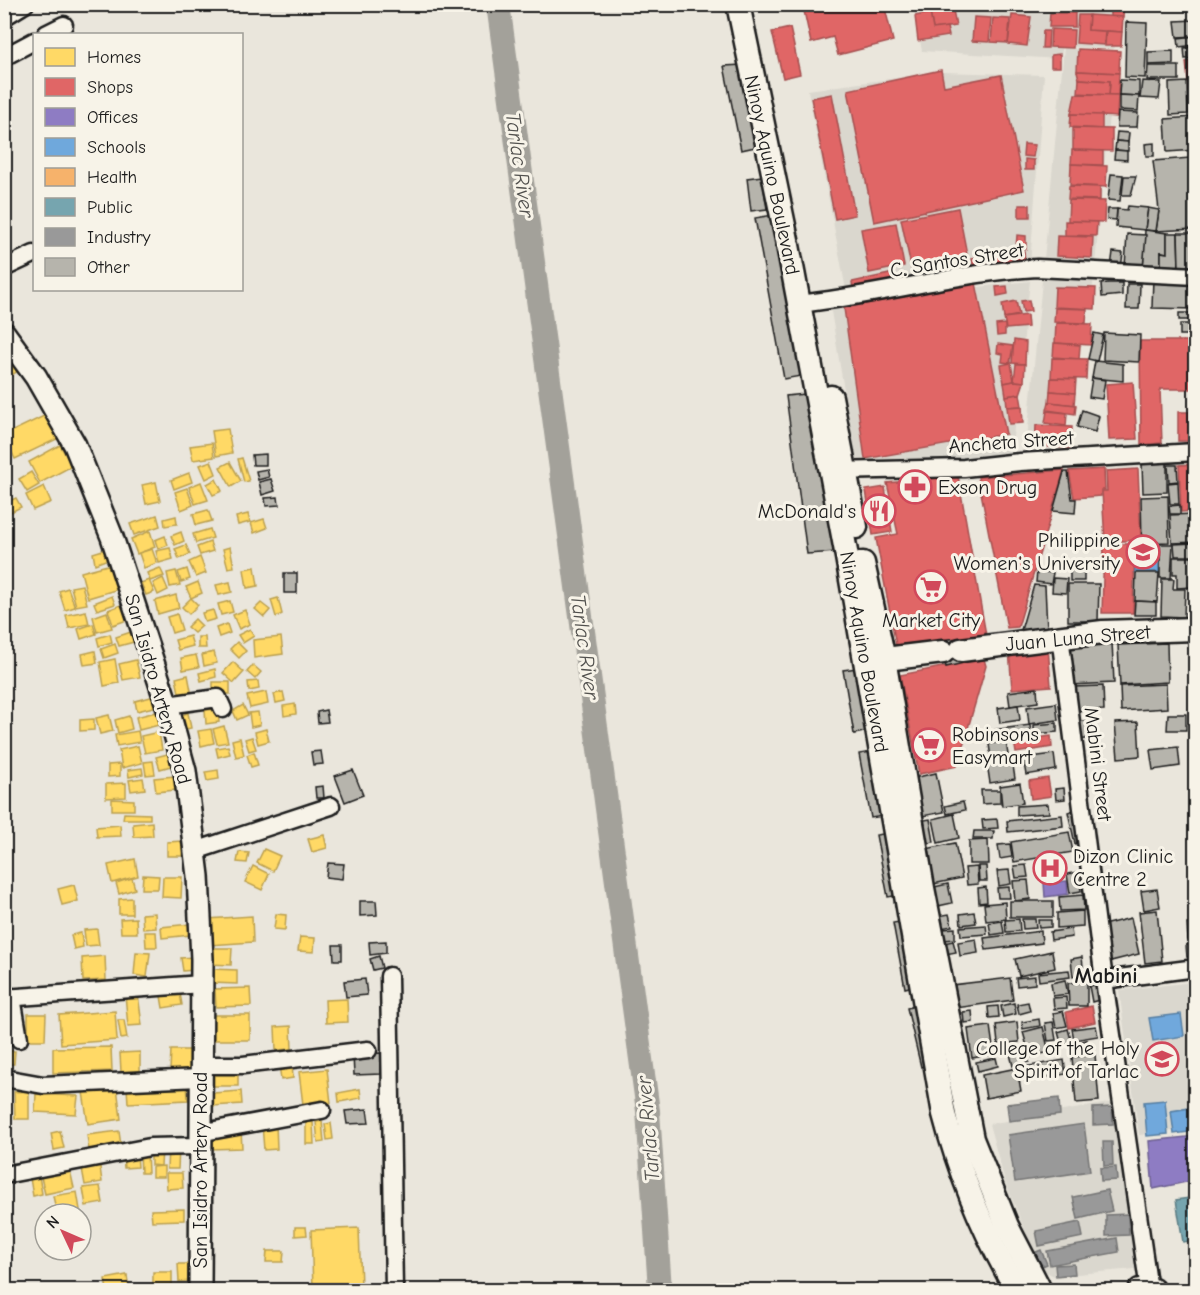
<svg xmlns="http://www.w3.org/2000/svg" width="1200" height="1295" viewBox="0 0 1200 1295" font-family="'Comic Neue',sans-serif">
<style>
.built{fill:#dad7ce}
.homes{fill:#ffd966;stroke:#bba050;stroke-width:1.5}
.shops{fill:#e06666;stroke:#a55050;stroke-width:1.5}
.offices{fill:#8e7cc3;stroke:#6c5f91;stroke-width:1.5}
.schools{fill:#6fa8dc;stroke:#567ea2;stroke-width:1.5}
.health{fill:#f6b26b;stroke:#b58553;stroke-width:1.5}
.public{fill:#76a5af;stroke:#5b7c83;stroke-width:1.5}
.industry{fill:#999;stroke:#747474;stroke-width:1.5}
.lines{fill:none;stroke-linecap:round;stroke-linejoin:round}
.river{stroke:#a3a19a;stroke-width:24}
.building{fill:#b6b4ac;stroke:#1c1c1c;stroke-width:1.5}
.minor-casing{stroke:#1c1c1c;stroke-width:21}
.tertiary-casing{stroke:#1c1c1c;stroke-width:26}
.secondary-casing{stroke:#1c1c1c;stroke-width:27}
.minor{stroke:#f7f3e8;stroke-width:16}
.tertiary{stroke:#f7f3e8;stroke-width:21}
.secondary{stroke:#f7f3e8;stroke-width:22}
.labels{text-anchor:middle;dominant-baseline:central;stroke-width:6;stroke-linejoin:round;paint-order:stroke}
.street-label{font-size:20px;fill:#1c1c1c;stroke:#f7f3e8}
.poi-label{font-size:20px;fill:#1c1c1c;stroke:#f7f3e8;text-anchor:start}
.water-label{font-size:21px;font-style:italic;fill:#52514e;stroke:#f7f3e8}
.quarter-label{font-size:22px;font-weight:bold;fill:#1c1c1c;stroke:#f7f3e8}
</style>
<rect width="100%" height="100%" fill="#eae6dc"/>
<filter id="ink" filterUnits="userSpaceOnUse"><feTurbulence type="fractalNoise" baseFrequency=".0167" numOctaves="2"/><feDisplacementMap in="SourceGraphic" scale="12" xChannelSelector="R" yChannelSelector="G"/><feConvolveMatrix kernelMatrix="1 2 1 2 8 2 1 2 1" color-interpolation-filters="sRGB"/></filter>
<g filter="url(#ink)">
<g class="built">
<polygon points="913,5 1115,5 1114,49 1063,46 1060,59 922,51"/>
<polygon points="1064,48 1115,51 1093,285 1061,447 1026,450"/>
<polygon points="942,72 1044,75 1030,265 847,295 808,90"/>
<polygon points="1030,281 1011,455 962,466 856,463 830,305"/>
<polygon points="1195,982 1195,1128 1139,1135 1119,990"/>
<polygon points="1114,1102 1135,1248 1135,1269 1054,1276 1041,1269 1005,1182 989,1124"/>
</g>
<g class="homes">
<polygon points="12,361 18,371 4,380 4,366"/>
<polygon points="46,415 57,439 15,459 4,435"/>
<polygon points="228,429 232,453 216,456 212,431"/>
<polygon points="212,443 214,457 193,460 190,446"/>
<polygon points="60,445 72,466 40,483 29,462"/>
<polygon points="242,458 249,481 244,482 238,459"/>
<polygon points="211,461 216,474 206,479 200,465"/>
<polygon points="230,462 241,481 231,487 220,467"/>
<polygon points="31,472 39,485 27,492 19,479"/>
<polygon points="189,473 192,482 174,489 171,480"/>
<polygon points="216,479 222,491 213,495 207,484"/>
<polygon points="156,482 160,501 146,504 142,485"/>
<polygon points="201,482 208,500 195,504 189,487"/>
<polygon points="44,486 51,502 33,510 26,495"/>
<polygon points="187,488 193,505 181,510 175,492"/>
<polygon points="16,498 21,507 9,513 5,503"/>
<polygon points="208,510 212,521 196,525 193,514"/>
<polygon points="248,514 250,522 238,525 236,517"/>
<polygon points="157,515 160,526 134,535 130,524"/>
<polygon points="176,516 177,524 165,526 164,519"/>
<polygon points="264,519 267,528 254,533 251,523"/>
<polygon points="210,529 213,538 196,543 193,534"/>
<polygon points="150,531 155,547 137,554 131,539"/>
<polygon points="181,532 184,541 175,545 171,536"/>
<polygon points="165,536 168,545 158,549 155,540"/>
<polygon points="210,542 213,551 200,555 197,547"/>
<polygon points="186,545 190,554 179,559 175,549"/>
<polygon points="230,547 234,567 228,568 223,549"/>
<polygon points="170,548 173,559 159,563 156,551"/>
<polygon points="106,549 108,559 95,564 93,553"/>
<polygon points="152,549 157,563 144,568 139,553"/>
<polygon points="200,557 206,573 196,577 189,562"/>
<polygon points="115,563 122,588 88,598 81,572"/>
<polygon points="255,567 258,586 247,588 244,569"/>
<polygon points="160,568 164,576 150,581 147,573"/>
<polygon points="187,569 190,579 181,582 178,572"/>
<polygon points="176,571 180,585 170,587 167,573"/>
<polygon points="163,578 168,590 158,595 153,583"/>
<polygon points="149,580 154,592 146,595 141,583"/>
<polygon points="198,582 202,593 191,598 186,587"/>
<polygon points="230,582 232,592 219,595 216,585"/>
<polygon points="82,585 87,604 76,606 71,587"/>
<polygon points="68,588 75,607 65,610 59,591"/>
<polygon points="176,595 179,608 158,614 155,601"/>
<polygon points="112,596 115,604 97,610 94,603"/>
<polygon points="191,598 198,605 189,614 182,607"/>
<polygon points="278,598 282,614 276,617 271,600"/>
<polygon points="230,601 233,612 221,615 218,604"/>
<polygon points="261,603 270,610 264,617 255,609"/>
<polygon points="121,605 127,620 113,625 108,610"/>
<polygon points="213,610 216,619 205,622 202,613"/>
<polygon points="245,610 250,624 239,629 233,615"/>
<polygon points="86,611 89,624 69,628 66,615"/>
<polygon points="107,612 112,628 97,632 93,617"/>
<polygon points="177,614 182,630 172,633 167,617"/>
<polygon points="195,619 202,626 194,633 187,627"/>
<polygon points="93,624 96,634 81,639 78,629"/>
<polygon points="227,624 230,633 219,637 216,628"/>
<polygon points="250,629 254,636 243,643 238,635"/>
<polygon points="131,632 134,642 119,646 116,637"/>
<polygon points="110,634 112,642 99,646 97,638"/>
<polygon points="190,636 193,646 178,650 175,640"/>
<polygon points="198,637 205,637 206,648 198,648"/>
<polygon points="281,637 283,654 254,658 253,640"/>
<polygon points="237,642 246,651 239,658 230,649"/>
<polygon points="115,644 118,653 104,658 101,649"/>
<polygon points="95,651 97,663 84,665 82,654"/>
<polygon points="214,652 217,663 204,666 202,655"/>
<polygon points="196,655 199,667 183,670 181,658"/>
<polygon points="115,659 119,683 104,686 100,662"/>
<polygon points="136,660 140,677 123,680 119,664"/>
<polygon points="233,662 244,672 234,683 223,673"/>
<polygon points="253,665 261,672 255,679 247,672"/>
<polygon points="215,669 216,677 201,681 199,673"/>
<polygon points="188,675 192,696 180,698 176,678"/>
<polygon points="258,681 259,689 249,691 248,682"/>
<rect x="213" y="682" width="17" height="12"/>
<polygon points="266,692 268,704 250,708 247,696"/>
<polygon points="283,692 285,701 276,703 274,694"/>
<polygon points="155,696 158,706 137,711 135,701"/>
<polygon points="295,704 296,714 284,716 283,706"/>
<polygon points="243,705 248,715 237,720 233,711"/>
<polygon points="218,709 219,722 206,724 205,710"/>
<polygon points="160,711 163,724 139,730 136,717"/>
<polygon points="258,712 260,725 251,727 249,713"/>
<polygon points="188,713 191,728 182,730 178,716"/>
<polygon points="109,715 113,731 100,734 96,718"/>
<polygon points="129,716 132,729 118,733 115,720"/>
<polygon points="94,719 94,730 80,731 80,720"/>
<polygon points="224,726 228,742 217,744 213,729"/>
<polygon points="211,729 214,743 201,746 198,731"/>
<polygon points="266,729 269,741 258,744 255,732"/>
<polygon points="138,731 140,742 117,746 115,735"/>
<polygon points="159,732 162,750 145,753 141,736"/>
<polygon points="252,737 256,749 249,751 245,739"/>
<polygon points="240,738 244,755 236,757 232,740"/>
<polygon points="138,746 142,763 122,768 119,750"/>
<polygon points="228,746 230,754 218,757 216,748"/>
<polygon points="175,752 178,764 160,769 156,757"/>
<polygon points="254,752 258,765 251,767 247,755"/>
<polygon points="153,761 155,774 146,775 144,762"/>
<polygon points="120,764 120,776 108,777 108,765"/>
<polygon points="142,768 143,774 129,777 128,770"/>
<polygon points="218,770 219,779 207,781 205,772"/>
<polygon points="175,776 176,790 156,792 154,778"/>
<polygon points="143,778 145,789 131,791 129,780"/>
<polygon points="126,783 126,797 106,798 106,784"/>
<polygon points="112,799 134,800 134,810 112,810"/>
<polygon points="124,813 150,814 150,819 123,819"/>
<polygon points="152,822 153,836 134,837 133,824"/>
<polygon points="120,825 121,836 97,837 96,827"/>
<polygon points="324,835 327,848 312,852 308,839"/>
<polygon points="182,841 182,856 167,856 167,842"/>
<polygon points="264,849 280,856 273,871 257,863"/>
<polygon points="239,852 249,853 247,863 237,862"/>
<polygon points="135,859 138,876 112,883 108,865"/>
<polygon points="253,866 269,874 262,890 245,882"/>
<polygon points="143,875 159,876 158,889 142,889"/>
<polygon points="163,877 182,877 181,898 162,897"/>
<polygon points="132,878 135,889 119,894 116,883"/>
<polygon points="74,885 78,901 62,905 58,889"/>
<polygon points="132,898 132,914 119,914 119,899"/>
<polygon points="155,913 156,928 143,929 142,914"/>
<polygon points="276,914 286,915 285,930 274,929"/>
<polygon points="252,916 253,942 209,945 207,919"/>
<polygon points="136,918 137,933 121,933 120,919"/>
<polygon points="190,924 191,935 162,938 161,927"/>
<polygon points="97,929 99,945 86,946 84,930"/>
<polygon points="145,932 156,932 157,947 146,947"/>
<polygon points="81,933 83,947 74,949 71,935"/>
<polygon points="300,937 315,938 314,952 298,951"/>
<polygon points="210,948 232,948 231,965 209,964"/>
<polygon points="136,952 150,953 147,977 134,975"/>
<polygon points="105,956 106,980 83,981 82,958"/>
<polygon points="193,957 195,970 183,971 181,958"/>
<polygon points="211,969 237,970 237,984 211,983"/>
<polygon points="250,988 251,1006 216,1007 215,989"/>
<polygon points="180,993 182,1005 163,1008 161,996"/>
<polygon points="138,994 142,1025 128,1026 125,995"/>
<polygon points="347,999 348,1022 326,1023 325,1000"/>
<polygon points="115,1011 117,1040 61,1044 59,1015"/>
<polygon points="28,1014 46,1014 45,1040 28,1040"/>
<rect x="213" y="1015" width="37" height="25"/>
<polygon points="118,1020 124,1020 127,1038 121,1039"/>
<polygon points="291,1026 292,1049 276,1050 275,1027"/>
<polygon points="111,1047 112,1071 53,1073 53,1048"/>
<polygon points="171,1050 190,1050 190,1071 170,1071"/>
<polygon points="4,1051 15,1051 14,1064 4,1064"/>
<polygon points="140,1052 140,1071 121,1072 120,1053"/>
<polygon points="292,1062 293,1078 281,1080 279,1063"/>
<polygon points="327,1069 331,1103 303,1105 299,1072"/>
<rect x="211" y="1071" width="27" height="15"/>
<polygon points="187,1085 188,1100 128,1103 127,1088"/>
<polygon points="117,1087 121,1119 88,1124 83,1092"/>
<polygon points="360,1089 361,1098 339,1102 338,1093"/>
<polygon points="29,1091 29,1119 15,1119 14,1092"/>
<polygon points="241,1091 242,1104 213,1106 213,1093"/>
<polygon points="36,1094 78,1096 76,1114 35,1112"/>
<polygon points="322,1121 324,1142 318,1143 316,1122"/>
<polygon points="306,1122 313,1122 314,1144 306,1144"/>
<polygon points="276,1123 277,1149 264,1150 262,1124"/>
<polygon points="331,1123 333,1139 327,1140 325,1124"/>
<polygon points="241,1130 242,1148 211,1149 210,1131"/>
<polygon points="60,1131 64,1148 54,1150 51,1133"/>
<polygon points="119,1131 121,1146 89,1150 87,1135"/>
<polygon points="168,1148 179,1148 178,1169 167,1169"/>
<polygon points="151,1149 162,1149 161,1166 151,1165"/>
<polygon points="147,1151 148,1173 141,1173 140,1152"/>
<polygon points="123,1155 137,1155 138,1167 124,1168"/>
<polygon points="99,1160 102,1182 85,1185 81,1163"/>
<polygon points="164,1166 164,1177 152,1177 152,1167"/>
<polygon points="70,1170 74,1188 45,1194 41,1177"/>
<polygon points="166,1173 182,1173 183,1188 167,1189"/>
<polygon points="39,1176 42,1194 33,1196 30,1178"/>
<polygon points="100,1186 103,1203 86,1206 83,1188"/>
<polygon points="77,1192 80,1210 57,1214 53,1196"/>
<polygon points="184,1209 184,1220 152,1221 151,1210"/>
<polygon points="295,1227 306,1227 307,1235 295,1236"/>
<polygon points="359,1228 361,1287 313,1289 311,1230"/>
<polygon points="267,1251 284,1251 283,1262 266,1262"/>
<polygon points="178,1264 190,1264 191,1281 179,1282"/>
<rect x="153" y="1272" width="19" height="18"/>
<polygon points="127,1275 129,1290 107,1290 105,1279"/>
</g>
<g class="shops">
<polygon points="830,4 884,4 893,41 838,55 833,37 811,43 804,11"/>
<polygon points="1048,4 1106,4 1106,9 1048,7"/>
<polygon points="1110,4 1124,4 1123,17 1110,17"/>
<polygon points="953,10 956,26 933,29 930,13"/>
<polygon points="930,13 933,29 947,27 949,36 918,41 915,16"/>
<polygon points="1050,13 1075,13 1075,27 1049,27"/>
<polygon points="1012,15 1031,17 1027,46 1008,44"/>
<polygon points="1078,15 1089,15 1088,30 1105,31 1104,45 1076,43"/>
<polygon points="1089,15 1123,17 1122,32 1088,30"/>
<polygon points="974,17 991,18 989,42 972,41"/>
<polygon points="993,18 1010,19 1008,43 991,42"/>
<polygon points="790,28 800,74 783,78 772,32"/>
<polygon points="1051,29 1074,30 1073,48 1050,47"/>
<polygon points="1043,31 1049,31 1048,48 1042,48"/>
<polygon points="1106,31 1122,32 1121,46 1105,46"/>
<polygon points="1078,49 1120,51 1119,73 1077,71"/>
<polygon points="1060,54 1060,67 1051,67 1051,55"/>
<polygon points="1196,61 1196,91 1189,91 1186,62"/>
<polygon points="941,70 944,86 1001,75 1024,190 874,222 848,90"/>
<polygon points="1077,71 1119,73 1118,95 1109,95 1110,81 1079,79"/>
<polygon points="1079,79 1110,81 1109,95 1078,93"/>
<polygon points="832,94 855,215 835,219 811,98"/>
<polygon points="1075,94 1118,95 1117,117 1071,114"/>
<polygon points="1071,114 1102,115 1102,129 1070,127"/>
<polygon points="1073,128 1112,129 1112,151 1073,150"/>
<polygon points="1024,144 1035,145 1033,157 1023,156"/>
<polygon points="1072,150 1103,151 1103,165 1071,164"/>
<polygon points="1025,159 1034,160 1034,170 1025,170"/>
<polygon points="1071,164 1107,166 1106,187 1070,185"/>
<polygon points="1069,186 1100,187 1100,200 1068,199"/>
<polygon points="1069,200 1105,201 1104,222 1068,221"/>
<rect x="1019" y="205" width="11" height="12"/>
<polygon points="958,208 969,265 913,276 901,219"/>
<polygon points="1065,221 1097,222 1096,236 1065,235"/>
<polygon points="896,223 904,266 869,273 861,229"/>
<polygon points="1017,235 1026,236 1026,249 1016,248"/>
<polygon points="1057,236 1093,237 1092,258 1056,256"/>
<polygon points="1010,251 1012,260 995,263 993,254"/>
<polygon points="1024,251 1025,261 1015,262 1014,252"/>
<polygon points="989,256 990,264 973,266 972,258"/>
<polygon points="894,273 896,286 854,294 852,282"/>
<polygon points="976,283 1006,434 865,459 844,308"/>
<polygon points="1007,286 1008,294 997,296 996,287"/>
<polygon points="1055,287 1096,288 1095,309 1054,307"/>
<polygon points="1029,300 1031,311 1023,312 1021,301"/>
<polygon points="1016,301 1019,315 1004,318 1002,304"/>
<polygon points="1055,308 1087,309 1086,323 1054,322"/>
<polygon points="1027,315 1028,327 1006,329 1004,318"/>
<polygon points="1056,323 1092,324 1091,345 1055,343"/>
<polygon points="1005,324 1005,335 997,336 996,325"/>
<polygon points="1014,340 1026,342 1025,364 1012,363"/>
<polygon points="1140,341 1190,341 1193,389 1160,389 1162,443 1141,445"/>
<polygon points="1054,343 1080,345 1079,359 1053,357"/>
<polygon points="998,344 1013,346 1010,363 1002,362 1003,354 997,353"/>
<polygon points="1052,358 1087,359 1086,379 1051,378"/>
<polygon points="1011,363 1014,381 1004,383 1001,365"/>
<polygon points="1016,364 1025,364 1024,382 1014,381"/>
<polygon points="1051,378 1076,379 1075,393 1050,391"/>
<polygon points="1014,381 1024,382 1020,394 1006,396 1004,383"/>
<polygon points="1133,382 1137,439 1109,440 1106,384"/>
<polygon points="1050,391 1075,393 1074,405 1049,402"/>
<polygon points="1020,394 1022,406 1007,407 1006,396"/>
<polygon points="1049,402 1076,405 1075,414 1047,410"/>
<polygon points="1022,406 1023,423 1009,424 1007,407"/>
<polygon points="1047,411 1067,413 1066,426 1045,423"/>
<rect x="1178" y="412" width="17" height="29"/>
<polygon points="1036,425 1072,427 1071,448 1035,446"/>
<polygon points="1196,464 1196,511 1181,512 1179,465"/>
<polygon points="1104,469 1105,490 1101,490 1101,496 1074,498 1069,471"/>
<polygon points="1138,469 1141,540 1105,542 1102,491 1107,491 1106,471"/>
<polygon points="1064,470 1018,627 1007,628 978,477"/>
<polygon points="958,476 986,635 896,645 876,538 898,534 887,483"/>
<polygon points="885,487 892,532 873,535 866,490"/>
<polygon points="1104,544 1135,544 1133,613 1102,613"/>
<polygon points="1048,647 1051,686 1012,689 1009,650"/>
<polygon points="984,659 986,666 957,766 919,774 900,675"/>
<polygon points="1051,736 1052,747 1016,753 1014,741"/>
<polygon points="1048,778 1051,796 1031,799 1029,781"/>
<polygon points="1092,1006 1095,1022 1069,1028 1066,1012"/>
</g>
<g class="offices">
<polygon points="1067,881 1068,894 1045,897 1044,883"/>
<polygon points="1196,1136 1196,1180 1153,1189 1149,1141"/>
</g>
<g class="schools">
<rect x="1135" y="544" width="24" height="28"/>
<polygon points="1181,1014 1184,1036 1153,1041 1149,1018"/>
<polygon points="1165,1100 1168,1134 1147,1136 1144,1102"/>
<polygon points="1196,1107 1196,1131 1174,1134 1171,1111"/>
</g>
<polygon class="health" points="1047,856 1058,866 1048,878 1037,869"/>
<polygon class="public" points="1196,1197 1196,1240 1183,1242 1176,1200"/>
<g class="industry">
<polygon points="1059,1098 1060,1115 1009,1121 1007,1104"/>
<polygon points="1112,1107 1113,1124 1093,1125 1093,1108"/>
<polygon points="1084,1124 1090,1171 1015,1182 1008,1135"/>
<polygon points="1103,1142 1112,1142 1113,1165 1104,1166"/>
<polygon points="1116,1167 1117,1180 1101,1181 1100,1168"/>
<polygon points="1107,1190 1112,1211 1078,1219 1073,1197"/>
<polygon points="1128,1214 1129,1235 1106,1236 1106,1215"/>
<polygon points="1080,1222 1083,1237 1039,1246 1036,1231"/>
<polygon points="1117,1238 1119,1252 1050,1265 1047,1251"/>
<polygon points="1041,1250 1047,1264 1040,1267 1034,1253"/>
<polygon points="1074,1264 1075,1274 1056,1276 1055,1265"/>
</g>
<g class="lines">
<polyline class="river" points="498,4 648,1111 660,1290"/>
</g>
<g class="building">
<polygon points="1195,20 1196,36 1177,37 1175,21"/>
<polygon points="1126,22 1147,23 1145,78 1125,77"/>
<polygon points="1196,36 1196,45 1179,47 1178,38"/>
<polygon points="1196,47 1196,58 1185,59 1184,48"/>
<polygon points="1173,51 1173,64 1148,65 1148,52"/>
<polygon points="743,65 760,146 741,150 724,66"/>
<polygon points="1148,66 1179,66 1179,80 1147,80"/>
<polygon points="1120,80 1139,81 1139,96 1119,95"/>
<polygon points="1142,81 1161,82 1159,99 1140,98"/>
<polygon points="1187,82 1188,114 1170,115 1169,83"/>
<polygon points="1119,95 1139,96 1138,111 1119,110"/>
<polygon points="1118,112 1138,113 1137,127 1117,127"/>
<polygon points="1195,117 1196,150 1167,152 1165,119"/>
<polygon points="1117,132 1129,133 1128,142 1116,141"/>
<polygon points="1116,141 1128,142 1128,151 1115,150"/>
<polygon points="1154,143 1154,156 1146,156 1145,144"/>
<polygon points="1115,150 1127,151 1127,160 1114,159"/>
<polygon points="1190,158 1195,229 1156,231 1159,210 1153,161"/>
<polygon points="1111,174 1123,175 1120,201 1108,200"/>
<polygon points="762,176 767,209 751,211 747,178"/>
<polygon points="1124,176 1136,176 1131,195 1122,195"/>
<polygon points="1128,206 1148,208 1145,230 1116,227 1117,209 1127,210"/>
<polygon points="1148,208 1159,210 1156,231 1145,230"/>
<polygon points="1108,209 1117,209 1116,220 1107,219"/>
<polygon points="773,215 801,376 784,379 755,218"/>
<polygon points="1145,230 1167,233 1167,253 1161,252 1161,268 1143,268"/>
<polygon points="1167,233 1178,233 1179,268 1161,268 1161,252 1167,253"/>
<polygon points="1178,233 1196,233 1196,267 1179,268"/>
<polygon points="1127,234 1146,235 1143,268 1125,267"/>
<polygon points="1113,252 1123,253 1121,268 1111,267"/>
<polygon points="1153,278 1196,279 1196,309 1152,308"/>
<polygon points="1108,283 1122,283 1122,295 1102,297 1101,284"/>
<polygon points="1127,284 1140,284 1139,309 1126,309"/>
<rect x="1179" y="313" width="17" height="7"/>
<rect x="1180" y="324" width="16" height="11"/>
<polygon points="1094,333 1103,335 1097,361 1088,359"/>
<polygon points="1104,333 1140,335 1139,362 1103,360"/>
<polygon points="1095,361 1123,364 1123,381 1092,378"/>
<polygon points="1092,378 1105,380 1102,399 1089,397"/>
<polygon points="805,394 837,552 807,554 786,396"/>
<polygon points="1082,410 1099,416 1095,432 1077,427"/>
<polygon points="266,454 266,465 253,465 252,455"/>
<polygon points="1167,462 1167,492 1143,493 1142,463"/>
<polygon points="1168,465 1177,465 1178,481 1169,482"/>
<polygon points="267,469 269,477 258,480 256,471"/>
<polygon points="1064,472 1068,472 1072,499 1076,499 1075,513 1053,511"/>
<polygon points="271,479 275,491 262,495 259,482"/>
<polygon points="1178,482 1179,504 1170,504 1168,483"/>
<polygon points="1168,496 1169,542 1142,543 1141,497"/>
<polygon points="278,497 279,505 266,506 265,498"/>
<polygon points="1180,505 1180,514 1170,514 1169,506"/>
<polygon points="1196,514 1196,542 1172,543 1170,515"/>
<polygon points="1194,543 1194,556 1175,556 1174,544"/>
<polygon points="1160,544 1173,544 1171,578 1160,578"/>
<polygon points="1173,557 1192,557 1192,587 1177,588 1177,574 1173,574"/>
<polygon points="1192,560 1196,560 1196,591 1193,591"/>
<rect x="1070" y="562" width="14" height="19"/>
<polygon points="1037,571 1053,573 1051,584 1036,582"/>
<rect x="284" y="573" width="13" height="20"/>
<polygon points="1136,573 1159,573 1157,602 1135,601"/>
<polygon points="1053,578 1067,579 1066,593 1052,592"/>
<polygon points="1162,579 1174,579 1173,589 1185,589 1184,617 1161,616"/>
<polygon points="1068,584 1099,584 1098,621 1068,621"/>
<polygon points="1034,585 1045,586 1047,629 1021,630"/>
<polygon points="1135,601 1156,602 1156,615 1134,615"/>
<polygon points="959,638 964,663 946,667 940,640"/>
<polygon points="1112,642 1114,683 1070,685 1068,644"/>
<polygon points="1167,643 1168,682 1120,685 1118,645"/>
<polygon points="857,668 869,731 854,734 843,670"/>
<polygon points="1166,684 1167,708 1121,711 1120,686"/>
<polygon points="1103,686 1104,710 1074,711 1073,687"/>
<polygon points="1037,688 1038,702 1010,706 1008,692"/>
<polygon points="1056,703 1058,720 1029,724 1027,707"/>
<polygon points="1018,705 1020,720 1000,723 998,708"/>
<polygon points="326,710 328,722 318,723 317,712"/>
<polygon points="1168,714 1186,714 1186,730 1167,730"/>
<polygon points="1089,720 1092,738 1079,740 1077,722"/>
<polygon points="1138,722 1140,756 1118,758 1115,723"/>
<polygon points="1057,723 1057,732 1034,734 1034,725"/>
<polygon points="1030,725 1031,735 994,739 993,730"/>
<polygon points="1006,741 1008,755 991,758 989,744"/>
<polygon points="1178,747 1180,766 1153,770 1150,750"/>
<polygon points="321,751 323,764 313,765 311,752"/>
<polygon points="871,752 883,816 871,818 859,754"/>
<polygon points="1054,754 1056,770 1026,775 1023,758"/>
<polygon points="1012,759 1015,779 990,783 987,763"/>
<polygon points="353,770 363,795 345,802 335,776"/>
<polygon points="936,773 944,812 917,817 909,779"/>
<polygon points="1020,783 1023,803 1002,806 1000,786"/>
<polygon points="323,786 324,798 316,798 315,787"/>
<polygon points="1064,788 1065,799 1056,800 1055,789"/>
<polygon points="981,790 1000,790 1000,803 982,804"/>
<polygon points="963,802 965,810 947,814 945,806"/>
<polygon points="1048,804 1049,813 1017,815 1017,806"/>
<polygon points="1074,810 1082,843 1075,844 1068,812"/>
<polygon points="954,814 959,838 938,843 933,819"/>
<polygon points="1062,815 1063,826 1008,832 1007,821"/>
<polygon points="930,819 934,842 924,844 919,821"/>
<polygon points="997,819 998,828 983,829 982,820"/>
<polygon points="974,831 994,831 993,839 973,839"/>
<polygon points="1069,832 1073,852 1014,862 1011,842"/>
<polygon points="889,833 900,895 888,897 876,835"/>
<polygon points="988,840 989,864 969,864 969,841"/>
<polygon points="955,843 962,878 933,884 926,849"/>
<polygon points="1010,844 1012,857 1000,859 998,845"/>
<polygon points="328,863 344,864 342,879 326,877"/>
<polygon points="1026,865 1028,877 1016,878 1014,866"/>
<polygon points="978,866 986,866 987,881 979,881"/>
<polygon points="977,867 978,884 967,885 965,868"/>
<polygon points="1009,870 1011,884 999,886 997,871"/>
<polygon points="1078,872 1081,891 1070,893 1067,874"/>
<polygon points="1028,880 1030,899 1015,901 1013,881"/>
<polygon points="948,884 952,903 938,906 934,887"/>
<polygon points="986,887 987,902 979,903 978,888"/>
<polygon points="1009,887 1010,898 998,898 997,888"/>
<polygon points="1157,889 1160,907 1144,910 1141,891"/>
<polygon points="1083,895 1084,910 1060,911 1059,897"/>
<polygon points="360,901 376,901 377,915 360,916"/>
<rect x="1010" y="901" width="43" height="16"/>
<polygon points="1005,902 1006,919 986,921 984,904"/>
<polygon points="1157,910 1162,961 1145,963 1139,912"/>
<polygon points="1083,911 1083,926 1057,928 1057,913"/>
<polygon points="974,912 976,923 961,925 960,914"/>
<polygon points="949,914 952,926 941,928 938,916"/>
<polygon points="1131,918 1139,954 1111,961 1103,925"/>
<polygon points="1019,919 1020,931 1006,932 1005,920"/>
<polygon points="1022,919 1035,919 1036,928 1023,929"/>
<polygon points="1038,920 1051,920 1051,927 1039,928"/>
<polygon points="905,921 917,985 905,988 893,923"/>
<polygon points="1002,921 1004,933 991,935 989,923"/>
<polygon points="1187,924 1195,924 1196,939 1188,940"/>
<polygon points="986,925 987,934 961,936 960,927"/>
<polygon points="955,928 955,939 944,940 943,929"/>
<polygon points="1071,929 1072,937 1051,940 1050,932"/>
<polygon points="1041,931 1042,943 986,950 984,938"/>
<polygon points="976,939 978,953 960,956 958,942"/>
<polygon points="386,941 386,953 370,955 369,942"/>
<polygon points="953,941 956,952 946,954 943,943"/>
<polygon points="1196,944 1196,956 1187,957 1186,945"/>
<polygon points="333,945 342,945 342,960 334,960"/>
<polygon points="1052,951 1055,968 1019,976 1015,959"/>
<polygon points="379,956 382,968 373,970 370,959"/>
<polygon points="1082,957 1084,976 1073,977 1071,959"/>
<polygon points="1069,970 1070,977 1039,981 1038,973"/>
<polygon points="1035,976 1035,984 1017,986 1016,978"/>
<polygon points="1010,978 1013,1000 956,1008 952,985"/>
<polygon points="365,979 367,995 346,997 344,981"/>
<polygon points="1065,980 1068,994 1053,996 1051,983"/>
<polygon points="1087,982 1087,1006 1069,1006 1068,983"/>
<polygon points="1096,985 1099,1000 1092,1002 1089,986"/>
<polygon points="1066,997 1067,1008 1054,1009 1053,998"/>
<polygon points="1028,1002 1030,1011 1019,1014 1017,1004"/>
<polygon points="1014,1003 1016,1014 1003,1017 1001,1006"/>
<polygon points="919,1005 934,1064 921,1067 907,1008"/>
<polygon points="998,1006 999,1017 989,1018 988,1007"/>
<polygon points="972,1011 973,1022 964,1023 963,1012"/>
<polygon points="1063,1011 1067,1026 1056,1028 1053,1013"/>
<polygon points="1039,1019 1040,1026 1023,1029 1022,1022"/>
<polygon points="1017,1022 1019,1042 998,1044 996,1025"/>
<polygon points="1053,1022 1056,1040 1048,1041 1045,1023"/>
<polygon points="990,1026 994,1054 972,1058 968,1029"/>
<polygon points="1096,1026 1098,1036 1074,1040 1072,1029"/>
<polygon points="1043,1027 1049,1052 1030,1057 1023,1032"/>
<polygon points="1068,1029 1072,1043 1062,1046 1058,1032"/>
<polygon points="1087,1040 1089,1048 1074,1051 1072,1043"/>
<polygon points="1026,1047 1029,1062 1013,1066 1009,1050"/>
<polygon points="381,1053 381,1074 354,1075 353,1054"/>
<polygon points="1095,1055 1099,1101 1076,1103 1072,1057"/>
<polygon points="996,1058 998,1066 978,1071 976,1062"/>
<polygon points="1064,1060 1066,1074 1025,1081 1023,1067"/>
<polygon points="1017,1068 1021,1091 986,1098 982,1075"/>
<polygon points="367,1109 369,1123 347,1124 345,1111"/>
</g>
<g class="lines">
<g class="minor-casing">
<g id="minor">
<polyline points="4,17 25,4"/>
<polyline points="46,34 64,25"/>
<polyline points="4,57 34,41"/>
<polyline points="4,268 34,254"/>
<path d="M 798,304 C 878,296 958,272 1037,268 L 1196,276"/>
<polyline points="836,471 964,468 1020,462 1196,452"/>
<polyline points="1060,636 1104,980 1149,1290"/>
<polyline points="167,705 218,698 223,709"/>
<polyline points="195,851 331,806"/>
<polyline points="389,976 394,1290"/>
<polyline points="1104,980 1196,968"/>
<polyline points="12,997 19,1039"/>
<polyline points="4,998 202,984"/>
<polyline points="200,1065 243,1065 368,1050"/>
<polyline points="4,1078 43,1085 200,1078"/>
<polyline points="199,1133 322,1110"/>
<polyline points="4,1175 150,1147 199,1146"/>
</g>
</g>
<g class="tertiary-casing">
<polyline id="tertiary" points="4,333 36,377 75,445 112,537 167,705 185,771 198,876 202,959 200,1290"/>
</g>
<g class="secondary-casing">
<g id="secondary">
<path d="M 738,4 L 787,240 L 847,557 L 944,1114 C 960,1176 985,1235 1017,1290"/>
<polyline points="831,397 856,527"/>
<polyline points="863,563 884,659 923,888 972,1139 1007,1226 1038,1286"/>
<polyline points="961,650 1103,632 1196,629"/>
<polyline points="869,661 943,652"/>
<polyline points="1140,1290 1153,1290"/>
</g>
</g>
<use href="#minor" class="minor"/>
<use href="#tertiary" class="tertiary"/>
<use href="#secondary" class="secondary"/>
</g>
</g>
<defs>
<g id="pharmacy-ring" transform="scale(1.725)"><circle r="9.5" fill="#f7f3e8" stroke="#d1495b" stroke-width="1.5"/><path d="M-2-6h4v4h4v4h-4v4h-4v-4h-4v-4h4Z" fill="#d1495b"/></g>
<g id="restaurant-ring" transform="scale(1.725)"><circle r="9.5" fill="#f7f3e8" stroke="#d1495b" stroke-width="1.5"/><path d="M-5-6h1v4h1v-4h1v4h1v-4h1v5L-1.5 .5V6h-2V.5L-5-1ZM5-6V6H3V1.5H1.5Q1.5-4 5-6Z" fill="#d1495b"/></g>
<g id="school-ring" transform="scale(1.725)"><circle r="9.5" fill="#f7f3e8" stroke="#d1495b" stroke-width="1.5"/><path d="M0-5L7-2L0 1L-7-2ZM-4 1L0 2.5L4 1V4Q0 6-4 4Z" fill="#d1495b"/></g>
<g id="supermarket-ring" transform="scale(1.725)"><circle r="9.5" fill="#f7f3e8" stroke="#d1495b" stroke-width="1.5"/><path d="M-6-5.5h2.5l.6 2H6L4.5 2H-2.5L-4.4-4H-6ZM-1.5 3.2a1.3 1.3 0 1 0 .1 0ZM3 3.2a1.3 1.3 0 1 0 .1 0Z" fill="#d1495b"/></g>
<g id="hospital-ring" transform="scale(1.725)"><circle r="9.5" fill="#f7f3e8" stroke="#d1495b" stroke-width="1.5"/><path d="M-5-5h3v3.5h4V-5h3V5h-3V1.5h-4V5h-3Z" fill="#d1495b"/></g>
<g id="university-ring" transform="scale(1.725)"><circle r="9.5" fill="#f7f3e8" stroke="#d1495b" stroke-width="1.5"/><path d="M0-5L7-2L0 1L-7-2ZM-4 1L0 2.5L4 1V4Q0 6-4 4Z" fill="#d1495b"/></g>
</defs>
<g fill-rule="evenodd">
<use href="#pharmacy-ring" x="915" y="487"/>
<use href="#restaurant-ring" x="879" y="511"/>
<use href="#school-ring" x="1143" y="552"/>
<use href="#supermarket-ring" x="931" y="587"/>
<use href="#supermarket-ring" x="929" y="745"/>
<use href="#hospital-ring" x="1050" y="868"/>
<use href="#university-ring" x="1162" y="1059"/>
</g>
<g class="labels">
<g class="street-label">
<text transform="translate(772 175) rotate(78)">Ninoy Aquino Boulevard</text>
<text transform="translate(957 260) rotate(-9)">C. Santos Street</text>
<text transform="translate(1011 442) rotate(-4)">Ancheta Street</text>
<text transform="translate(1078 638) rotate(-5)">Juan Luna Street</text>
<text transform="translate(864 652) rotate(80)">Ninoy Aquino Boulevard</text>
<text transform="translate(158 689) rotate(74)">San Isidro Artery Road</text>
<text transform="translate(1098 764) rotate(83)">Mabini Street</text>
<text transform="translate(200 1170) rotate(-90)">San Isidro Artery Road</text>
</g>
<g class="poi-label">
<text x="938" y="487">Exson Drug</text>
<text x="856" y="511" text-anchor="end">McDonald's</text>
<text x="1120" y="540" text-anchor="end">Philippine<tspan x="1120" dy="23">Women's University</tspan></text>
<text x="931" y="620" text-anchor="middle">Market City</text>
<text x="952" y="734">Robinsons<tspan x="952" dy="23">Easymart</tspan></text>
<text x="1073" y="856">Dizon Clinic<tspan x="1073" dy="23">Centre 2</tspan></text>
<text x="1139" y="1048" text-anchor="end">College of the Holy<tspan x="1139" dy="23">Spirit of Tarlac</tspan></text>
</g>
<g class="water-label">
<text transform="translate(520 165) rotate(82)">Tarlac River</text>
<text transform="translate(585 647) rotate(82)">Tarlac River</text>
<text transform="translate(648 1129) rotate(-95)">Tarlac River</text>
</g>
<g class="quarter-label">
<text x="1106" y="976">Mabini</text>
</g>
</g>
<rect width="1200" height="1295" fill="none" stroke="#f7f3e8" stroke-width="24"/>
<rect x="12" y="12" width="1176" height="1271" fill="none" stroke="#1c1c1c" stroke-width="2" filter="url(#ink)"/>
<rect x="33" y="33" width="210" height="258" fill="#f7f3e8" stroke="#9f9d96" stroke-width="1.5"/>
<rect x="45" y="48" width="30" height="18" fill="#ffd966" stroke="#9f9d96" stroke-width="1.5"/>
<text x="87" y="63" font-size="18" fill="#1c1c1c">Homes</text>
<rect x="45" y="78" width="30" height="18" fill="#e06666" stroke="#9f9d96" stroke-width="1.5"/>
<text x="87" y="93" font-size="18" fill="#1c1c1c">Shops</text>
<rect x="45" y="108" width="30" height="18" fill="#8e7cc3" stroke="#9f9d96" stroke-width="1.5"/>
<text x="87" y="123" font-size="18" fill="#1c1c1c">Offices</text>
<rect x="45" y="138" width="30" height="18" fill="#6fa8dc" stroke="#9f9d96" stroke-width="1.5"/>
<text x="87" y="153" font-size="18" fill="#1c1c1c">Schools</text>
<rect x="45" y="168" width="30" height="18" fill="#f6b26b" stroke="#9f9d96" stroke-width="1.5"/>
<text x="87" y="183" font-size="18" fill="#1c1c1c">Health</text>
<rect x="45" y="198" width="30" height="18" fill="#76a5af" stroke="#9f9d96" stroke-width="1.5"/>
<text x="87" y="213" font-size="18" fill="#1c1c1c">Public</text>
<rect x="45" y="228" width="30" height="18" fill="#999999" stroke="#9f9d96" stroke-width="1.5"/>
<text x="87" y="243" font-size="18" fill="#1c1c1c">Industry</text>
<rect x="45" y="258" width="30" height="18" fill="#b6b4ac" stroke="#9f9d96" stroke-width="1.5"/>
<text x="87" y="273" font-size="18" fill="#1c1c1c">Other</text>
<g transform="translate(63 1232) rotate(314)"><circle r="28" fill="#f7f3e8" stroke="#9f9d96" stroke-width="1.5"/>
<path d="M0-4.5L10 22L0 15L-10 22Z" fill="#d1495b"/>
<text y="-9" font-size="16" font-weight="bold" text-anchor="middle" fill="#1c1c1c">N</text>
</g>
</svg>
